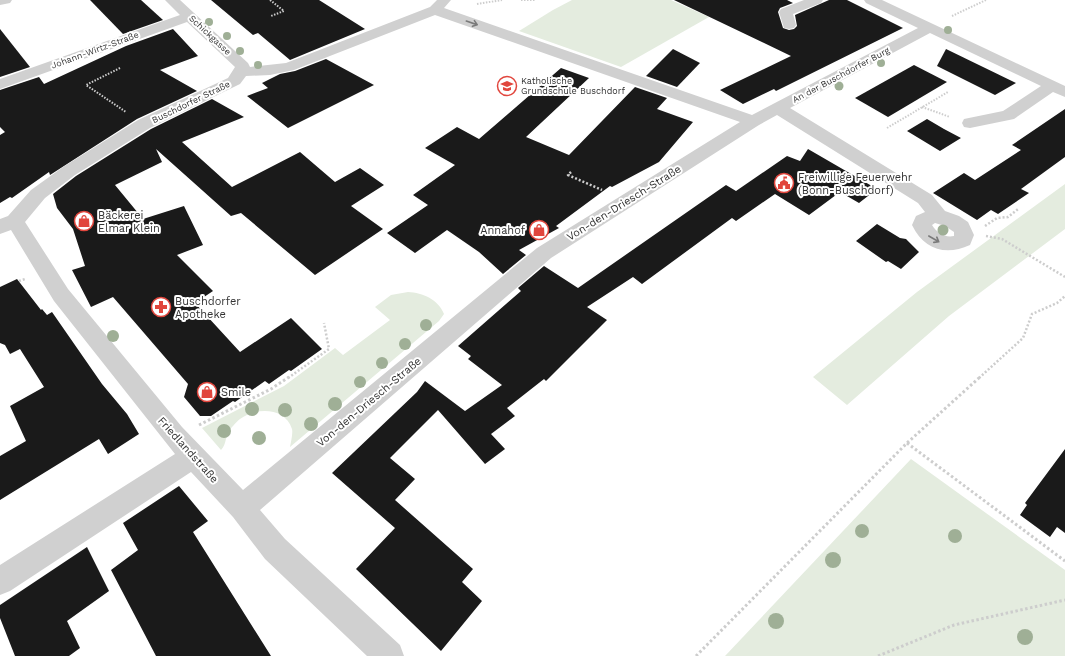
<svg xmlns="http://www.w3.org/2000/svg" width="1065" height="656" viewBox="0 0 1065 656" font-family="'Work Sans',sans-serif">
<style>
.green{fill:#e4ecdf}
.building{fill:#1a1a1a}
.lines{fill:none;stroke-linecap:round;stroke-linejoin:round}
.path-far2{stroke:#cdcdcd;stroke-width:2;stroke-dasharray:1.5 1.5;stroke-linecap:butt}
.path-far1{stroke:#cdcdcd;stroke-width:2.5;stroke-dasharray:2 2;stroke-linecap:butt}
.path{stroke:#cdcdcd;stroke-width:3;stroke-dasharray:2.5 2.5;stroke-linecap:butt}
.street{fill:#d0d0d0;fill-rule:evenodd}
.tree{fill:#9faf96}
.oneway{stroke:#7a7a7a}
.labels{text-anchor:middle;dominant-baseline:central;stroke-width:4;stroke-linejoin:round;paint-order:stroke}
.far-street-label{font-size:9px;fill:#333;stroke:#fff}
.far-poi-label{font-size:9px;fill:#333;stroke:#fff;text-anchor:start}
.poi-label{font-size:11px;fill:#333;stroke:#fff;text-anchor:start}
.street-label{font-size:11px;fill:#333;stroke:#fff}
</style>
<rect width="100%" height="100%" fill="#fff"/>
<g class="green">
<polygon points="572,0 671,0 709,17 621,67 519,31 553,10"/>
<polygon points="1065,184 1065,229 949,316 847,405 813,377 917,292"/>
<path d="M 408,292 C 423,293 438,299 444,314 L 439,321 L 290,447 C 291,442 293,433 292,429 C 285,407 256,407 240,419 C 236,422 230,429 228,433 C 225,439 226,445 221,450 L 202,428 L 284,386 L 335,348 L 343,355 L 390,320 L 375,307 L 391,295 Z"/>
<polygon points="911,459 1065,570 1065,656 725,656"/>
</g>
<g class="building">
<polygon points="90,0 141,0 163,20 123,34"/>
<polygon points="211,0 319,0 365,29 290,60 258,33 253,35"/>
<polygon points="674,0 787,0 793,3 780,8 778,12 783,28 789,30 794,29 797,26 795,15 829,0 847,0 903,28 776,91 774,89 743,104 720,90 791,56"/>
<polygon points="0,29 30,67 0,77"/>
<polygon points="173,29 198,56 160,70 197,91 137,119 50,175 49,172 12,198 10,197 0,203 0,135 5,132 0,127 0,90 39,77 44,84 126,46"/>
<polygon points="673,49 700,63 677,87 646,76"/>
<polygon points="946,49 1016,83 995,95 937,66"/>
<polygon points="326,59 374,85 288,128 247,96 268,88 262,83 280,74 295,71"/>
<polygon points="914,65 947,82 888,117 855,98"/>
<polygon points="561,68 589,78 526,137 569,155 635,87 667,98 657,109 693,122 659,162 612,187 610,186 556,226 559,228 519,250 526,255 503,274 479,252 447,230 415,253 387,233 428,205 413,195 455,165 425,148 457,127 479,139"/>
<polygon points="212,99 244,117 182,142 232,187 300,152 335,182 360,168 384,185 351,206 383,229 315,275 241,213 231,216 156,149 162,162 115,185 143,219 184,206 203,245 177,255 213,291 195,303 240,352 291,318 322,349 291,371 289,370 269,384 265,381 235,402 233,401 211,416 200,416 184,397 188,384 113,297 91,307 72,270 85,266 73,229 57,208 53,194 76,176 151,129"/>
<polygon points="1065,109 1065,157 1021,189 1029,193 998,214 991,210 977,220 933,193 964,173 975,180 1021,150 1012,145"/>
<polygon points="927,119 944,129 961,138 940,151 907,131"/>
<polygon points="808,149 877,189 859,203 840,192 809,215 775,194 736,221 732,218 642,284 633,277 587,307 607,320 546,381 544,379 507,408 515,416 491,434 505,449 485,464 438,410 390,458 415,479 395,500 473,569 462,582 482,601 441,651 356,569 395,528 332,473 417,392 425,381 465,411 502,385 468,359 471,356 458,346 521,291 518,288 544,266 578,288 726,185 736,191 787,156 800,161"/>
<polygon points="877,224 900,238 906,239 919,252 901,269 888,261 886,262 856,241"/>
<polygon points="17,279 41,310 42,309 47,315 52,312 102,384 127,414 139,434 108,454 99,439 0,500 0,456 26,441 10,406 44,387 20,349 10,354 5,345 0,343 0,287"/>
<polygon points="1065,449 1065,533 1057,527 1050,537 1020,515 1027,505 1025,503"/>
<polygon points="179,486 208,521 193,532 271,656 156,656 111,570 138,550 123,523"/>
<polygon points="87,547 109,591 67,621 80,648 69,656 15,656 0,618 0,605"/>
</g>
<g class="lines">
<g class="path-far2">
<polyline points="270,0 284,11 271,16"/>
<polyline points="521,0 535,0"/>
<polyline points="477,4 502,0"/>
<polyline points="952,16 986,0"/>
<polyline points="120,68 86,85 126,112"/>
<polyline points="922,107 950,117"/>
<polyline points="887,128 948,92"/>
</g>
<g class="path-far1">
<polyline points="571,172 568,175 602,190"/>
<polyline points="985,226 997,218 1008,217 1018,209"/>
<polyline points="986,236 1002,239 1065,277"/>
<polyline points="19,281 25,279"/>
<polyline points="288,378 329,349 324,323"/>
<polyline points="979,378 1023,338 1032,314 1057,303 1065,296"/>
</g>
<g class="path">
<polyline points="199,425 271,389 289,377"/>
<polyline points="907,443 1065,561"/>
<polyline points="696,656 907,443 980,377"/>
<polyline points="878,656 954,625 1065,600"/>
</g>
<g class="street">
<polygon points="0,0 12,0 10,3 0,5"/>
<path d="M 165,0 L 180,0 L 248,63 L 250,67 L 286,63 L 430,7 L 437,0 L 451,0 L 444,8 L 752,115 L 918,28 L 866,3 L 864,0 L 882,0 L 1065,86 L 1065,97 L 1053,92 L 1014,119 L 970,128 L 964,127 L 962,123 L 964,119 L 1003,111 L 1041,86 L 930,33 L 790,108 L 932,195 L 945,211 L 959,216 L 968,222 L 974,235 L 970,245 C 946,256 924,250 912,225 L 916,216 L 925,212 L 918,203 L 777,115 L 759,125 L 551,258 L 260,510 L 285,539 L 400,645 L 404,656 L 367,656 L 265,559 L 233,517 L 191,472 L 10,591 L 0,595 L 0,565 L 175,454 L 54,301 L 11,230 L 0,234 L 0,219 L 8,216 L 31,190 L 63,167 L 138,120 L 228,78 L 235,67 L 187,22 L 0,89 L 0,79 L 180,15 ZM 435,15 L 740,122 L 537,248 L 243,490 L 182,427 L 68,289 L 25,222 L 45,198 L 75,175 L 150,128 L 240,84 L 246,76 L 270,75 L 294,70 ZM 935,223 L 945,226 L 954,232 L 954,236 C 945,238 937,233 932,225 Z"/>
<polygon points="804,0 823,0 821,3 793,14 796,25 794,28 789,29 784,28 779,12 781,9"/>
</g>
</g>
<g class="tree">
<circle cx="209" cy="22" r="4"/>
<circle cx="948" cy="30" r="4"/>
<circle cx="227" cy="36" r="4"/>
<circle cx="240" cy="51" r="4"/>
<circle cx="881" cy="63" r="4"/>
<circle cx="258" cy="65" r="4"/>
<circle cx="839" cy="86" r="4.5"/>
<circle cx="943" cy="230" r="5.5"/>
<circle cx="426" cy="325" r="6"/>
<circle cx="113" cy="336" r="6"/>
<circle cx="405" cy="344" r="6"/>
<circle cx="382" cy="363" r="6"/>
<circle cx="360" cy="382" r="6"/>
<circle cx="335" cy="404" r="7"/>
<circle cx="252" cy="409" r="7"/>
<circle cx="285" cy="410" r="7"/>
<circle cx="311" cy="424" r="7"/>
<circle cx="224" cy="431" r="7"/>
<circle cx="259" cy="438" r="7"/>
<circle cx="862" cy="531" r="7"/>
<circle cx="955" cy="536" r="7"/>
<circle cx="833" cy="560" r="8"/>
<circle cx="776" cy="621" r="8"/>
<circle cx="1025" cy="637" r="8"/>
</g>
<defs><path id="oneway-shaft" d="M-6 0H5M1.5-3L5.5 0L1.5 3" fill="none" stroke-width="1.6" stroke-linecap="round" stroke-linejoin="round"/></defs>
<g class="oneway">
<use href="#oneway-shaft" transform="translate(472 23) rotate(19)"/>
<use href="#oneway-shaft" transform="translate(934 239) rotate(30)"/>
</g>
<defs>
<g id="school-ring" transform="scale(1)"><circle r="9.5" fill="#fff" stroke="#e1463d" stroke-width="1.5"/><path d="M0-5L7-2L0 1L-7-2ZM-4 1L0 2.5L4 1V4Q0 6-4 4Z" fill="#e1463d"/></g>
<g id="civic-ring" transform="scale(1)"><circle r="9.5" fill="#fff" stroke="#e1463d" stroke-width="1.5"/><path d="M-.6-6.5H3V-4.5H.6V-3L4-1V1h2V6H-6V1h2V-1L-.6-3ZM-1.2 2.5V6h2.4V2.5Z" fill="#e1463d"/></g>
<g id="shop-ring" transform="scale(1)"><circle r="9.5" fill="#fff" stroke="#e1463d" stroke-width="1.5"/><path d="M-5-2.5h2.3a2.7 3.5 0 0 1 5.4 0H5L5.5 6h-11ZM-1.5-2.5h3a1.5 2.3 0 0 0-3 0Z" fill="#e1463d"/></g>
<g id="pharmacy-ring" transform="scale(1)"><circle r="9.5" fill="#fff" stroke="#e1463d" stroke-width="1.5"/><path d="M-2-6h4v4h4v4h-4v4h-4v-4h-4v-4h4Z" fill="#e1463d"/></g>
</defs>
<g fill-rule="evenodd">
<use href="#school-ring" x="507" y="86"/>
<use href="#civic-ring" x="784" y="183"/>
<use href="#shop-ring" x="84" y="221"/>
<use href="#shop-ring" x="539" y="230"/>
<use href="#pharmacy-ring" x="161" y="307"/>
<use href="#shop-ring" x="207" y="392"/>
</g>
<g class="labels">
<g class="far-street-label">
<text transform="translate(210 35) rotate(43)">Schickgasse</text>
<text transform="translate(95 50) rotate(-20)">Johann-Wirtz-Straße</text>
<text transform="translate(841 75) rotate(-28)">An der Buschdorfer Burg</text>
<text transform="translate(191 102) rotate(-26)">Buschdorfer Straße</text>
</g>
<g class="far-poi-label">
<text x="521" y="81">Katholische<tspan x="521" dy="10">Grundschule Buschdorf</tspan></text>
</g>
<g class="poi-label">
<text x="798" y="177">Freiwillige Feuerwehr<tspan x="798" dy="13">(Bonn-Buschdorf)</tspan></text>
<text x="98" y="215">Bäckerei<tspan x="98" dy="13">Elmar Klein</tspan></text>
<text x="525" y="230" text-anchor="end">Annahof</text>
<text x="175" y="301">Buschdorfer<tspan x="175" dy="13">Apotheke</tspan></text>
<text x="221" y="392">Smile</text>
</g>
<g class="street-label">
<text transform="translate(624 203) rotate(-32)">Von-den-Driesch-Straße</text>
<text transform="translate(369 402) rotate(-40)">Von-den-Driesch-Straße</text>
<text transform="translate(188 450) rotate(48)">Friedlandstraße</text>
</g>
</g>
</svg>
